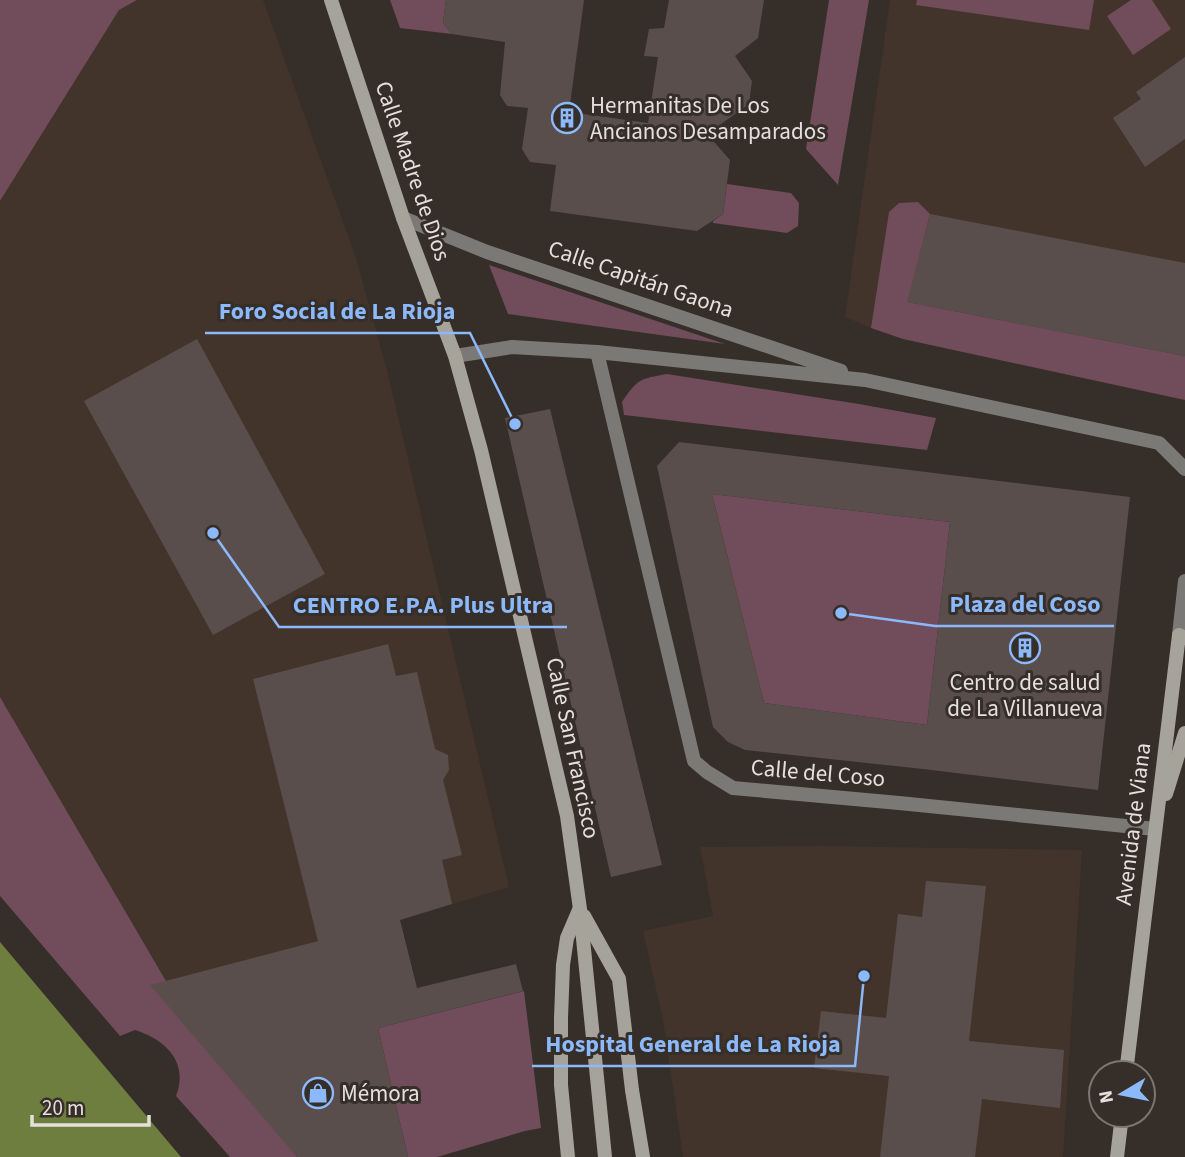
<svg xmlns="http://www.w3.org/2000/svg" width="1185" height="1157" viewBox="0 0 1185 1157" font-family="'Source Sans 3',sans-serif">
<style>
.built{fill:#42342a}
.green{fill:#714c5b}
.water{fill:#6e7e3e}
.building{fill:#5a4e4d;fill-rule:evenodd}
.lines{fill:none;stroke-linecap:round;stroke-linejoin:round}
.minor{stroke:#7b7975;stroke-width:14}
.secondary{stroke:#a6a39b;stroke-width:14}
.labels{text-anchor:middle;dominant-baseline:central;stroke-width:6;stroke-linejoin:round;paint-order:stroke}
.poi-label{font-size:23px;fill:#e6e0dc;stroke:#362e28;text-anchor:start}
.street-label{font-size:23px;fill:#e6e0dc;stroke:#362e28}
.leader{fill:none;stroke:#8cb9fc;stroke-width:2.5}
.callout-dot{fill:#8cb9fc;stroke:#362e28;stroke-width:2.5}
.callout-label{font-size:24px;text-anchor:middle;font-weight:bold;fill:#8cb9fc;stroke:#362e28;stroke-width:6;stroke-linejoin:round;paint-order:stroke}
</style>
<rect width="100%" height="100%" fill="#362e28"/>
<g class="built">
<polygon points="137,0 263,0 356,258 387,370 509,887 400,920 166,981 0,697 0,201 119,10"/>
<polygon points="890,0 1185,0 1185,400 903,339 871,328 845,317"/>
<polygon points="822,846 1082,850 1063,1157 683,1157 663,1020 643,931 713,916 700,847"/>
</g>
<g class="green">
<polygon points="0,0 137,0 119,10 0,201"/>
<polygon points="390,0 446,0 443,23 452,34 400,28"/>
<polygon points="829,0 869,0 838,185 806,149"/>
<polygon points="917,0 1094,0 1089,30 916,5"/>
<polygon points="1131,0 1152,0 1171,29 1133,55 1107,16"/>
<polygon points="727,184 791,193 799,203 798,226 787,233 713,223 713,221 723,214"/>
<polygon points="918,202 930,214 908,302 1185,356 1185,400 903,339 871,328 889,212 899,203"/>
<polygon points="489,265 725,344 508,314"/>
<path d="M 667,374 L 859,404 L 936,418 L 927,450 L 624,415 L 622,402 C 638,378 640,379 667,374 Z"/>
<polygon points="712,494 950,522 927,725 764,703"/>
<path d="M 0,697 L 166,981 L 297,1157 L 230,1157 L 176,1096 C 189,1062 166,1040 135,1030 L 120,1036 L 0,896 Z"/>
<polygon points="524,991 541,1128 525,1131 437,1157 408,1157 378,1028"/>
</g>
<polygon class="water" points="0,942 181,1157 0,1157"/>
<g class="building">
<polygon points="446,0 584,0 569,112 648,123 658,57 644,56 649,29 664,28 669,0 764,0 758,38 735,56 752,81 749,104 707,134 730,160 723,214 697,231 550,211 556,165 530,162 522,149 528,108 507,106 500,95 505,42 452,34 443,23"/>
<polygon points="1185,57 1185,139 1145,167 1113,118 1141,99 1136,92"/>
<polygon points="930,214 1185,263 1185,356 907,302"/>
<polygon points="197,339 325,574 213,635 84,401"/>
<polygon points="550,409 662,865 611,877 505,418"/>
<path d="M 679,442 L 1130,497 L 1098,790 L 923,769 L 745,750 L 728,742 L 713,727 L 657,466 ZM 712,494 L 950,522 L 927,725 L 764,703 Z"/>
<polygon points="388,644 396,676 417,672 435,749 448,755 449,770 443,780 462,855 442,860 452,904 400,920 417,988 516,964 523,991 378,1028 408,1157 297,1157 150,985 318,941 253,679"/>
<polygon points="926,881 986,886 969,1041 1064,1050 1060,1108 982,1099 975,1157 880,1157 889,1076 814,1068 821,1011 886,1018 898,914 922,917"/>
</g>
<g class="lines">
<g class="minor">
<polyline points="403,218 487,252 841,371"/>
<polyline points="597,352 694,761 707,772 733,788 899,803 1155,829"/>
<polyline points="455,356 512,347 597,352 865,380 1159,443 1185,469"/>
<polyline points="1179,635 1185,581"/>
</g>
<g class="secondary">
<polyline points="331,0 403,218 455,356 481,450 567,816 580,909 605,1157"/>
<polyline points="1166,794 1185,733"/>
<polyline points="584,916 619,979 632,1090 643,1157"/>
<polyline points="1126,1073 1179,635 1185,638"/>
<polyline points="568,1157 561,1085 561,1018 563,965 567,938 579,910"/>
<polyline points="1117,1157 1122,1115"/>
</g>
</g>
<defs>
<g id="building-ring" transform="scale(1.575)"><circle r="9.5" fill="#362e28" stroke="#8cb9fc" stroke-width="1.5"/><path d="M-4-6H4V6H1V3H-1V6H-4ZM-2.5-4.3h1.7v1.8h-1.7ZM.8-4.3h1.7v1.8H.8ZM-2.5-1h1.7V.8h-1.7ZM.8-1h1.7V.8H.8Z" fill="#8cb9fc"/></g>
<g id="shop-ring" transform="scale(1.575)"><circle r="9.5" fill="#362e28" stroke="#8cb9fc" stroke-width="1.5"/><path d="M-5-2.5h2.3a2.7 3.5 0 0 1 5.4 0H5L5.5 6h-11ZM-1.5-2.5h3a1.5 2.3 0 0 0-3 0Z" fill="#8cb9fc"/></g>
</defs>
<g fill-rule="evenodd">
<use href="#building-ring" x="567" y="118"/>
<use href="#building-ring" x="1025" y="648"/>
<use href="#shop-ring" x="318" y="1093"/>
</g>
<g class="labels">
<g class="poi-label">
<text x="590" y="105">Hermanitas De Los<tspan x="590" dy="26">Ancianos Desamparados</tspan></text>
<text x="1025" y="682" text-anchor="middle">Centro de salud<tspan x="1025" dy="26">de La Villanueva</tspan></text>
<text x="341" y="1093">Mémora</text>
</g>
<g class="street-label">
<text transform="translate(413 171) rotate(71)">Calle Madre de Dios</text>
<text transform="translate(641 279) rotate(19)">Calle Capitán Gaona</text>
<text transform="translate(573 748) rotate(78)">Calle San Francisco</text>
<text transform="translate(818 773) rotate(5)">Calle del Coso</text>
<text transform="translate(1133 824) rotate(-83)">Avenida de Viana</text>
</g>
</g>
<path class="leader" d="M515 424L470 333H205M841 613L935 626H1114M213 533L279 627H567M864 976L855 1066H532"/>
<g class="callout-dot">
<circle cx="515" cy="424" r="7"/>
<circle cx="841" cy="613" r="7"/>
<circle cx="213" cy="533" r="7"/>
<circle cx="864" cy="976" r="7"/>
</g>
<g class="callout-label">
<text x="337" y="319">Foro Social de La Rioja</text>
<text x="1025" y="612">Plaza del Coso</text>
<text x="423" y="613">CENTRO E.P.A. Plus Ultra</text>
<text x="693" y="1052">Hospital General de La Rioja</text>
</g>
<g transform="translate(1122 1094) rotate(260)"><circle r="33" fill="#362e28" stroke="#7c7570" stroke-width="2"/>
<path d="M0-5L12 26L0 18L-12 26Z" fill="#8cb9fc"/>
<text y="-10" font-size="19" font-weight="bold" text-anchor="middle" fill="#e6e0dc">N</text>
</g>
<path d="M32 1115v10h117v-10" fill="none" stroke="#e6e0dc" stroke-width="3.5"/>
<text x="42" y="1115" font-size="21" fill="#e6e0dc" stroke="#362e28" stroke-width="5" paint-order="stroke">20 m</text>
</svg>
